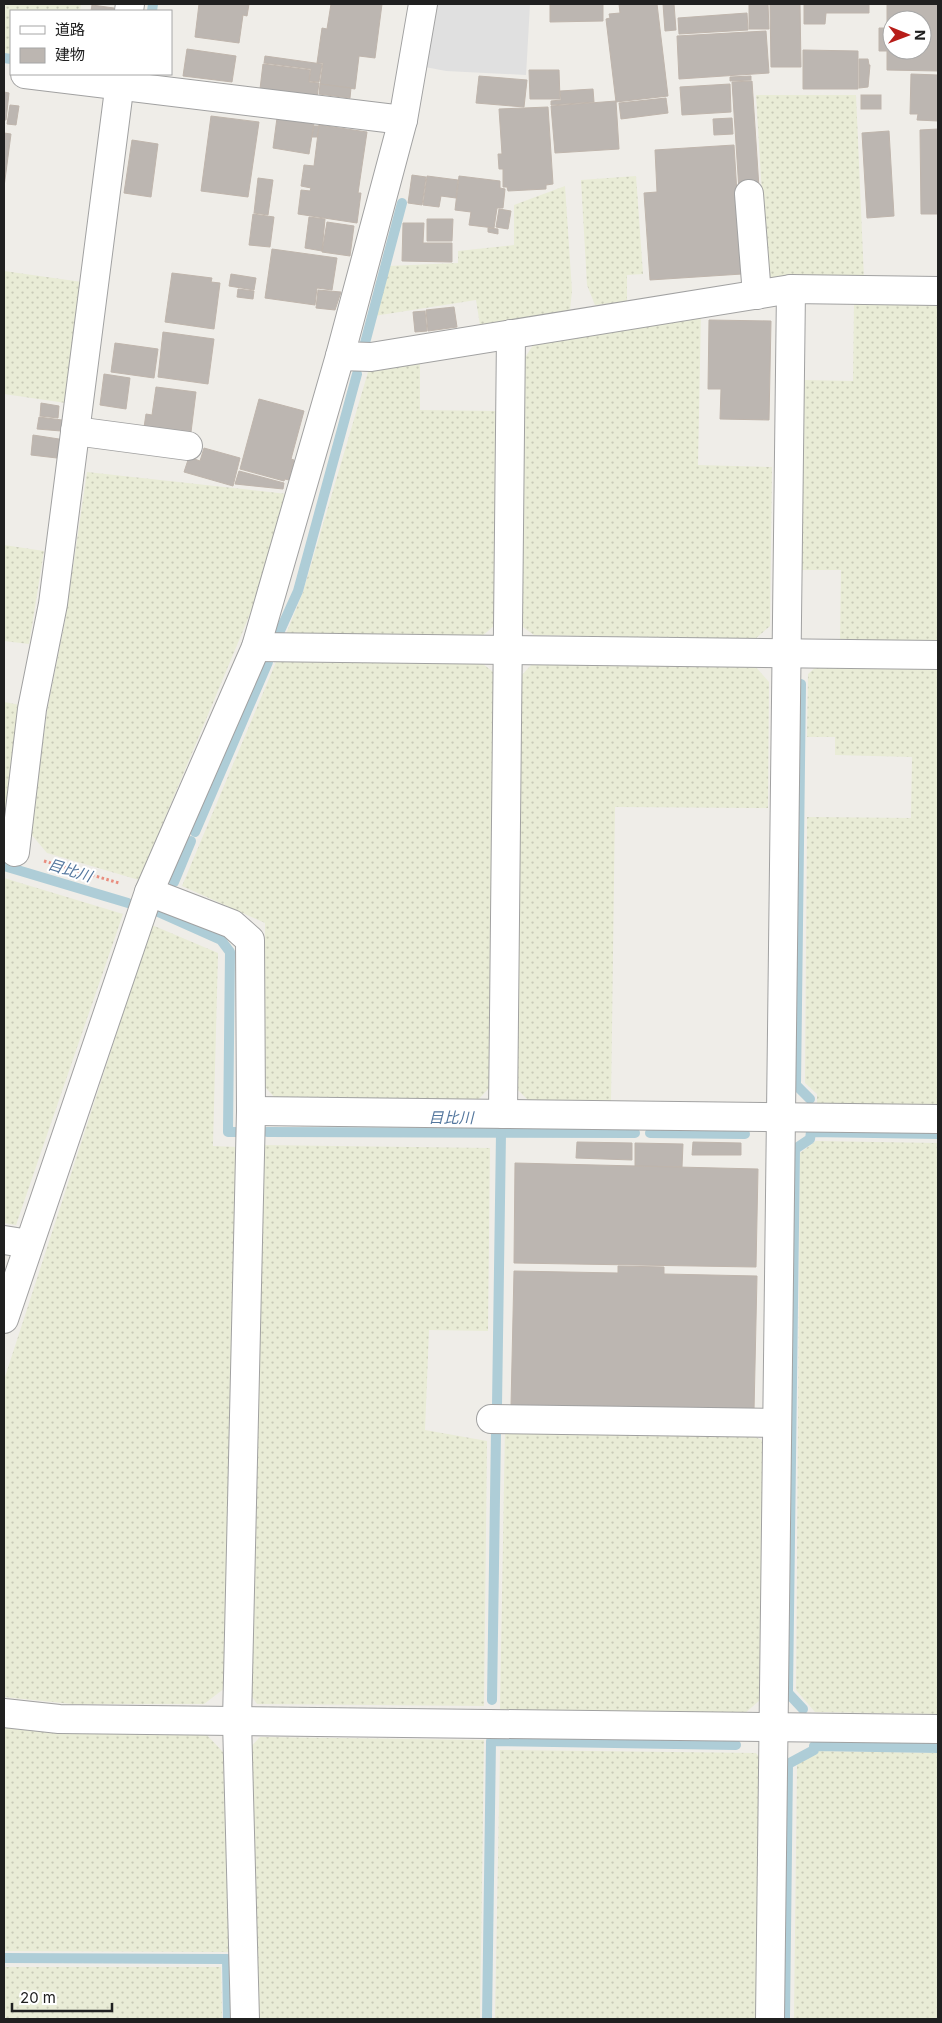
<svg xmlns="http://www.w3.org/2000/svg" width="942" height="2023" viewBox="0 0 942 2023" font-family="Inter,'Noto Sans JP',sans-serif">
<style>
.farmland{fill:url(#farmland-dots)}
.parking{fill:#e0e0e0}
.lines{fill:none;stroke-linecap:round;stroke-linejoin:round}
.stream{stroke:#aecdd7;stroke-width:10}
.building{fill:#bcb6b1;stroke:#bfb5ac;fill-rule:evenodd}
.minor-casing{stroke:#a1a1a1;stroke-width:30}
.path{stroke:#e98d7f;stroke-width:3;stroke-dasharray:2.5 2.5;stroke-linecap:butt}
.minor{stroke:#fff;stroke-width:28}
.labels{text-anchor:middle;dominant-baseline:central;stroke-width:4;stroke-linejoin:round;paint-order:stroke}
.water-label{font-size:15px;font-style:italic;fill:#54779e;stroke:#fff}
</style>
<defs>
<pattern id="farmland-dots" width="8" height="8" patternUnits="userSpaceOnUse" patternTransform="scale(1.25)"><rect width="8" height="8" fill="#e9ecd6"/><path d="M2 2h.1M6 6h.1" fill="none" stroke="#c8cab7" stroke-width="1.8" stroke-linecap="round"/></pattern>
</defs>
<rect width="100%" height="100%" fill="#efede8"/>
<g class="farmland">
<polygon points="4,4 81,4 80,11 11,11 11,54 4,53"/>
<polygon points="756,95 856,95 864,279 767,277"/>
<polygon points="636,176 643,274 627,275 627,301 595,305 587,285 581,180"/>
<polygon points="565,186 572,291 570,310 480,325 476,300 374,316 388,266 458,263 458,251 514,245 514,205"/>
<polygon points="4,271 82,282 66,403 4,394"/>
<polygon points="854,302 938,303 938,644 840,642 841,570 802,570 804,380 853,381"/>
<polygon points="701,313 698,465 772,467 770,626 754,640 534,635 520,625 524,359 537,339"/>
<polygon points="420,362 420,410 497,411 495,625 481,637 286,634 303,592 368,372"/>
<polygon points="87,472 287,494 260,590 139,880 47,853 31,834 47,711 65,621"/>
<polygon points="4,545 44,551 29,644 4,641"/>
<polygon points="276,662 483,664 497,675 491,1086 477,1101 277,1100 264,1086 265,923 182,886"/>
<polygon points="534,662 754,665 769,682 768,808 615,807 611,1102 528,1100 516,1088 521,676"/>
<polygon points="816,667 938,669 938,1107 817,1106 817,1094 805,1083 807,817 911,818 912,757 835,755 835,737 807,737 808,674"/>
<polygon points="4,702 20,705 4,824"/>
<polygon points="4,878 123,914 16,1225 4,1223"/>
<polygon points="152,925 218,953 213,1146 238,1147 225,1688 204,1704 72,1704 4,1697 4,1380"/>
<polygon points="816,1141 938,1143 938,1714 815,1712 796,1690 800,1153"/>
<polygon points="261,1145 490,1148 488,1331 429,1330 425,1430 487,1441 484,1706 257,1704 246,1688"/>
<polygon points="505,1428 743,1430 765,1442 760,1700 744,1714 500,1710"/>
<polygon points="4,1725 206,1734 223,1752 229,1952 4,1951"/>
<polygon points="260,1737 484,1740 480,2019 256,2019 247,1751"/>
<polygon points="500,1750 756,1753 760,1758 757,2019 495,2019"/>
<polygon points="816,1751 938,1753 938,2019 794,2019 797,1763"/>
<polygon points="4,1967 221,1967 222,2019 4,2019"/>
</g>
<polygon class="parking" points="438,4 530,4 526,75 446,71 425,67"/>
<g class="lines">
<g class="stream">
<polyline points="152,11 153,4"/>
<polyline points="4,58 11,59"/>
<polyline points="365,343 402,203"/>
<polyline points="279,633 298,591 357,374"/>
<polyline points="801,684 796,1085 810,1099"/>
<polyline points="195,832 268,662"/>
<polyline points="4,866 128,903"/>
<polyline points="174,882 191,841"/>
<polyline points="156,911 221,940 230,952 228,1132 237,1132"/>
<polyline points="267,1132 635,1133"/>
<polyline points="650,1133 745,1134"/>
<polyline points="497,1406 501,1133"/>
<polyline points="492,1700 496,1431"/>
<polyline points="803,1709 788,1693 795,1149 810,1139 811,1132 938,1134"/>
<polyline points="4,1958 227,1959 228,2019"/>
<polyline points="487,2019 491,1741 736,1745"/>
<polyline points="785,2019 788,1764 814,1750 814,1746 938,1748"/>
</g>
</g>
<g class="building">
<polygon points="199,4 249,4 247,16 243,15 239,43 195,37"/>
<polygon points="331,4 382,4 375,58 359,56 355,89 320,84 323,63 317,63 322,28 327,29"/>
<polygon points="550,4 603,4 603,21 550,22"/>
<polygon points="619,4 657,4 668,96 616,102 606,19 610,18 609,14 620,13"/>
<polygon points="663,4 674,4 676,30 665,31"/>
<polygon points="749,4 768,4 769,29 749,29"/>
<polygon points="770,4 800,4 801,67 771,67"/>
<polygon points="804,4 869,4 869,13 826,13 825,24 804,24"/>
<path d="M 887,4 L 938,4 L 938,71 L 887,70 L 887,51 L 879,51 L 879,28 L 887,28 ZM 892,20 L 922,20 L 922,50 L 892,50 Z"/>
<polygon points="92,5 114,8 113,11 91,11"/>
<polygon points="747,13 748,30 679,34 678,18"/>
<polygon points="766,31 769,73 679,79 677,36"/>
<polygon points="187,49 236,56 232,82 183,76"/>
<polygon points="803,50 858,51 858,89 803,89"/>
<polygon points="265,56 322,64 319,82 309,81 311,69 264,63"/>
<polygon points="859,59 868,59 869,65 870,65 868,87 859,88"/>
<polygon points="263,64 310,70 309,82 319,83 317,97 260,89"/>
<polygon points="529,70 559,70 560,99 530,99"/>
<polygon points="911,74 938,75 938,121 917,120 918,114 910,114"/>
<polygon points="479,76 527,80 524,107 476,103"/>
<polygon points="751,76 751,80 730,81 730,77"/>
<polygon points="752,81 759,188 739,190 732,82"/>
<polygon points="320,84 351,88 350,98 319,94"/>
<polygon points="730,84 731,112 682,115 680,87"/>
<polygon points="593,89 594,102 551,105 551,101 561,100 560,91"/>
<polygon points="4,92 9,93 6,120 4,120"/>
<rect x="861" y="95" width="20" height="14"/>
<polygon points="666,98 668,113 621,119 619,103"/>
<polygon points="616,101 619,149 555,153 551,106"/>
<polygon points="10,105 19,106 16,125 7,124"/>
<polygon points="548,107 553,184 546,185 546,189 508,191 507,187 503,187 503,169 499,169 498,154 502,154 499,109"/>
<polygon points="211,116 259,122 248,197 201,191"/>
<polygon points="277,118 314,123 309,154 273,148"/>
<polygon points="732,118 733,134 714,135 713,119"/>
<polygon points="319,125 367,132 358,193 361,193 357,223 298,214 301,190 310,191 311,188 301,186 304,165 314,166"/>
<polygon points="314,126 319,126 317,137 312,137"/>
<polygon points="938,129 938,214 921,214 920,130"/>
<polygon points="889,131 894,216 867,218 862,133"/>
<polygon points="4,133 11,134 4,187"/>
<polygon points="132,140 158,144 151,197 124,193"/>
<polygon points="734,145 742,274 650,280 644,193 657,192 655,150"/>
<polygon points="412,175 426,177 422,205 408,203"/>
<polygon points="427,176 458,180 456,198 441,196 439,207 423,205"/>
<polygon points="459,176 500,181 500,188 505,189 503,208 497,208 494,228 469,225 471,212 455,210"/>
<polygon points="258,178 273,180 268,215 254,213"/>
<polygon points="499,209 511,211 508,229 496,227"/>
<polygon points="253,214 274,217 270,247 249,245"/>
<polygon points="309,217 325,219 322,251 305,248"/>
<polygon points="427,219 453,219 452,241 427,241"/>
<polygon points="327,222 354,226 350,256 322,252"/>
<polygon points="403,223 424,223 423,243 452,243 452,262 402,261"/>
<polygon points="488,228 498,229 498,234 488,232"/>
<polygon points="272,249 337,258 332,290 317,288 315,305 265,298"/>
<polygon points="172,273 212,278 211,282 220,283 214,329 165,322"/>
<polygon points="231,274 256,278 254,290 229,286"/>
<polygon points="238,289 254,291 253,299 237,297"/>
<polygon points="318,290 341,292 335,310 316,308"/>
<polygon points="454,307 457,327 428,331 426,310"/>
<polygon points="425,311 427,331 415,332 413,312"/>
<polygon points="709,320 771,321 769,420 720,419 721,389 708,389"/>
<polygon points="163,332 214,339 208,384 158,377"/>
<polygon points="115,343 158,349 154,378 111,372"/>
<polygon points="104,374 130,378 126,409 100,405"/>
<polygon points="156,387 196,392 190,440 143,434 146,414 152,415"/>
<polygon points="259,399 304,411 291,459 294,460 289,480 285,479 284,481 240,469"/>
<polygon points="41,403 59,406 58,418 40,416"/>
<polygon points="39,417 62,420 61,431 37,429"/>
<polygon points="33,435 59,439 57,458 31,455"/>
<polygon points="204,448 240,458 233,486 184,472 189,457 200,461"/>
<polygon points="239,471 284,483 283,489 235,484"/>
<polygon points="577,1142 632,1143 632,1160 576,1158"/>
<polygon points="693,1142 741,1143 741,1155 692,1155"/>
<polygon points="635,1143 683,1144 682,1167 635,1166"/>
<polygon points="515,1163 758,1169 756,1267 514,1263"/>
<polygon points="618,1266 664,1267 664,1274 757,1276 754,1411 511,1406 514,1271 618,1273"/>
</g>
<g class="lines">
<g class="minor-casing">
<g id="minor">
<polyline points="129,11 130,4"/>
<polyline points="25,74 403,120"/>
<polyline points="749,194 757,295"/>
<polyline points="340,356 371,357 791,289 938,291"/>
<polyline points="75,431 188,446"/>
<polyline points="256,647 938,655"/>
<polyline points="15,852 32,709 53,604 121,74"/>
<polyline points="149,892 232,924 250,940 251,1111 237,1721 245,2019"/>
<polyline points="251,1111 938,1119"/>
<polyline points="503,1114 511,334"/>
<polyline points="4,1240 29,1244"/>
<polyline points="4,1319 149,892 256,647 340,356 403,120 423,4"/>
<polyline points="491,1419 777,1423"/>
<polyline points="4,1713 59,1719 938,1729"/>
<polyline points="770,2019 791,289"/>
</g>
</g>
<polyline class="path" points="44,861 119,883"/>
<use href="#minor" class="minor"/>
</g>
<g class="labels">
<g class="water-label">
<text transform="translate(70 870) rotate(17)">目比川</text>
<text x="451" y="1117">目比川</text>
</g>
</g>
<rect width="942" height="2023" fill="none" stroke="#202020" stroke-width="10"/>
<rect x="10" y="10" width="162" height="65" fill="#ffffff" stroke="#a6a6a6"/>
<rect x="20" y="26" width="25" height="8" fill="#ffffff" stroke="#a6a6a6"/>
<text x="55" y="35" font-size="15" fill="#202020">道路</text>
<rect x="20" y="48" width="25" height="15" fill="#bcb6b1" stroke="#a6a6a6"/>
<text x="55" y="60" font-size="15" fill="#202020">建物</text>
<g transform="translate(907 35) rotate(91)"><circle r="24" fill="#ffffff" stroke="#a6a6a6"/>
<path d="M0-4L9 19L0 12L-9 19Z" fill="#b71d19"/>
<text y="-8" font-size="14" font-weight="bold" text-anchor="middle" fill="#202020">N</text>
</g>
<path d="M12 2003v8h100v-8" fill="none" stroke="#202020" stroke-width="2.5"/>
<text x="20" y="2003" font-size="15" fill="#202020" stroke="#ffffff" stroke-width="4" paint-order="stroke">20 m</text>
</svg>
